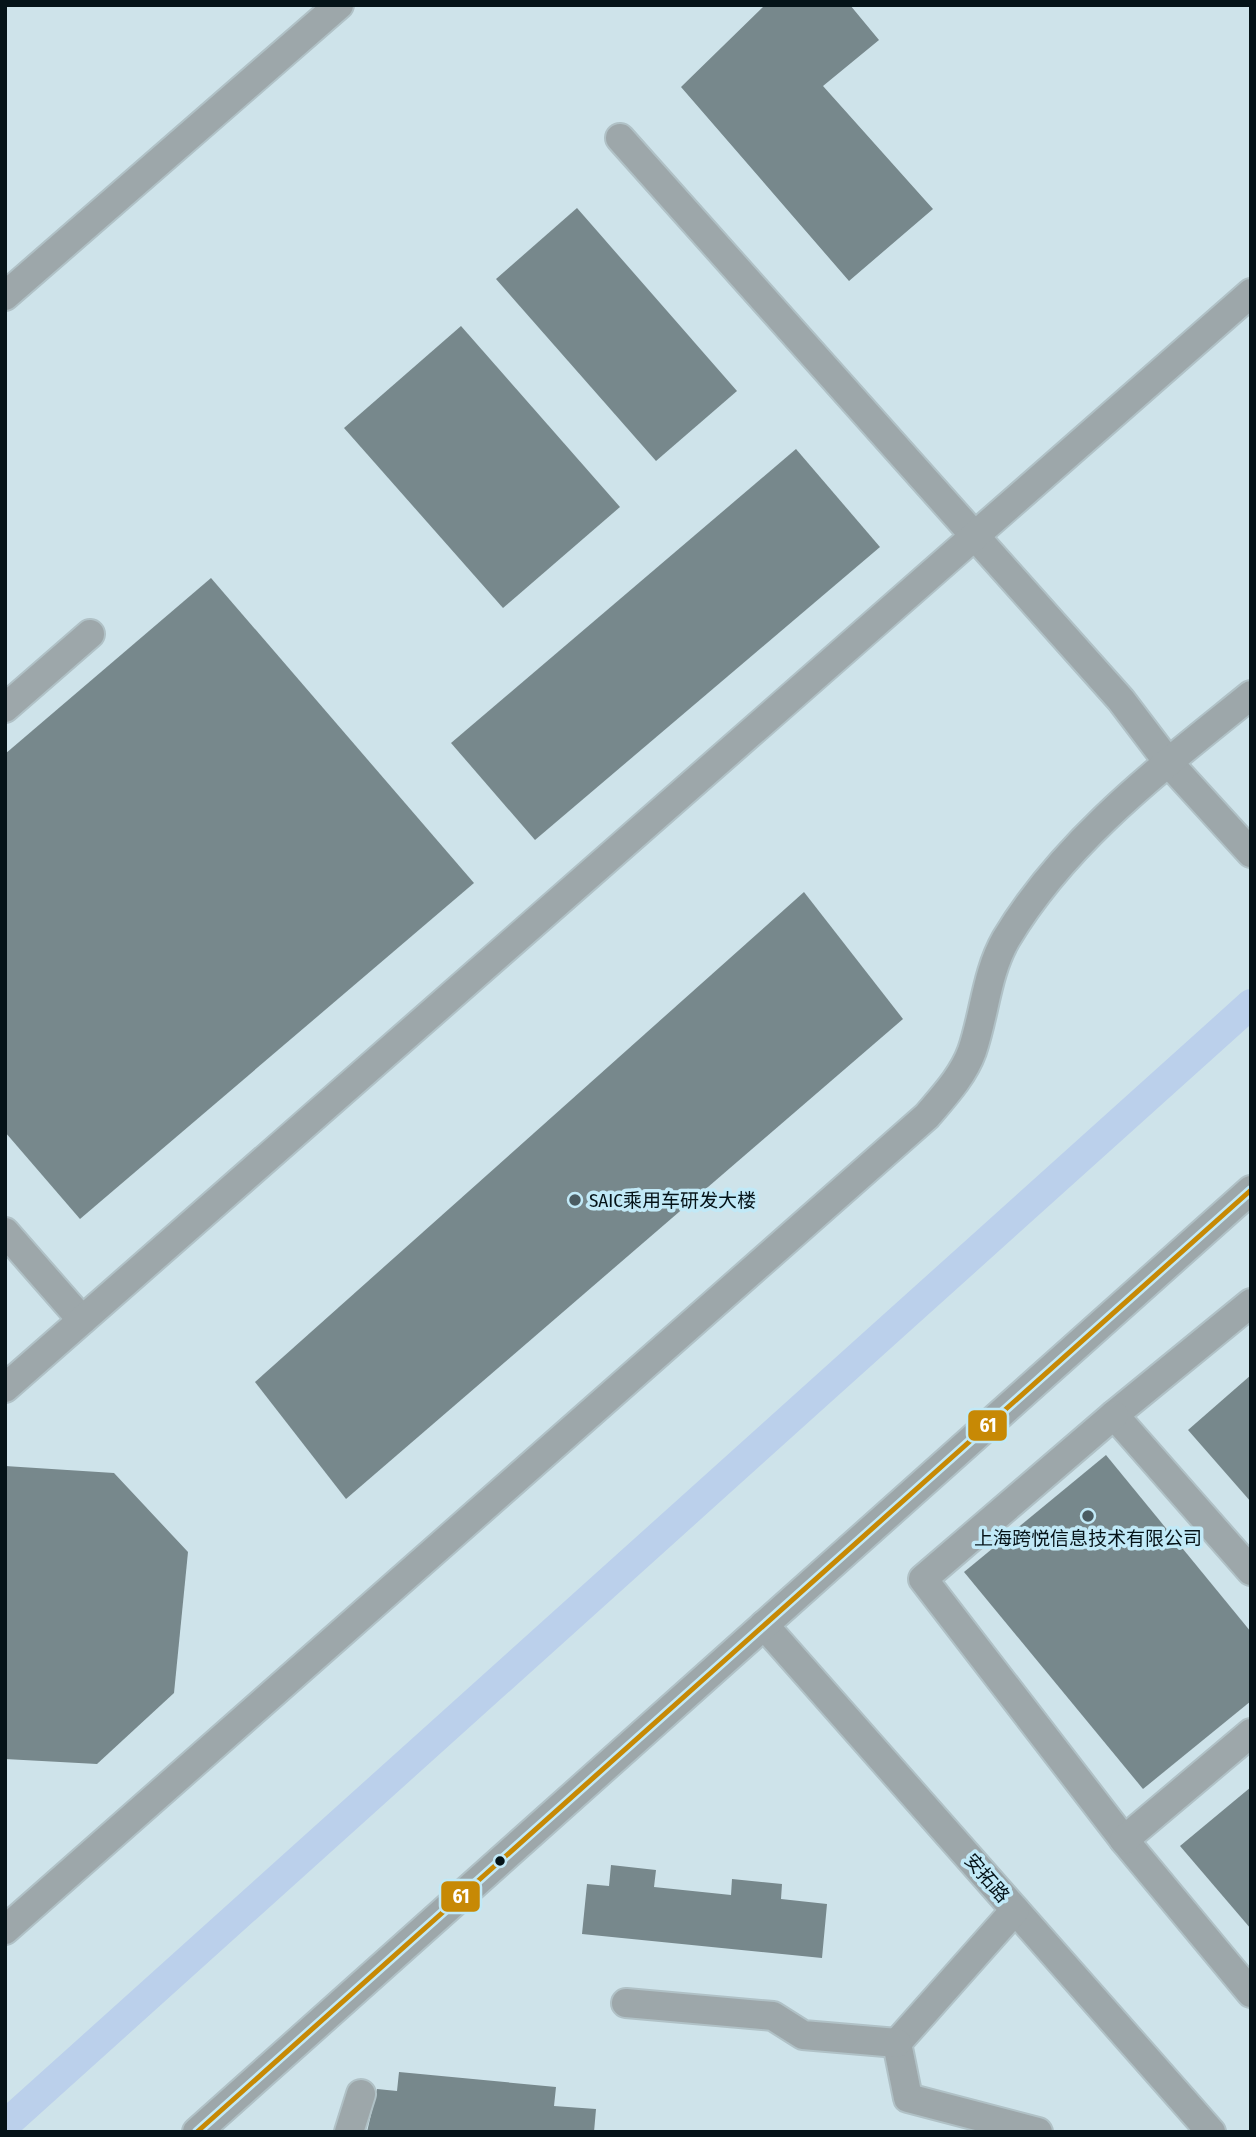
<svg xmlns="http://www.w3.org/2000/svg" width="1256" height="2137" viewBox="0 0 1256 2137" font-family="'Fira Sans Condensed','Noto Sans SC',sans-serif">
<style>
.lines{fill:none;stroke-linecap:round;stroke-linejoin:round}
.canal{stroke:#bbd0eb;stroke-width:30}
.building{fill:#77888c}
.minor-casing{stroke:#b0c1c6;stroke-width:32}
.minor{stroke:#9da7aa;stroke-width:28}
.bus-1-casing{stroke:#c1e9f7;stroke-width:10}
.bus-1{stroke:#c78905;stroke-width:5}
.poi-dot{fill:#4b5c62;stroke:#c1e9f7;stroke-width:2.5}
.bus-dot{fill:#051318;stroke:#c1e9f7;stroke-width:2.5}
.labels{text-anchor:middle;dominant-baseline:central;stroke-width:7;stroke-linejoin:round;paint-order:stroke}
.poi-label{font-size:19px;fill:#051318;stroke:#c1e9f7;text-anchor:start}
.street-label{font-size:19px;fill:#051318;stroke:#c1e9f7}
.line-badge{stroke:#c1e9f7;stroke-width:2.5}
.badge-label{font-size:19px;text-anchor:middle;font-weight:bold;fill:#fff}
</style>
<rect width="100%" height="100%" fill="#cee3ea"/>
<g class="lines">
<polyline class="canal" points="5,2125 1251,1004"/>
</g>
<g class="building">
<polygon points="765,5 850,5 879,40 823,86 933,209 849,281 681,87"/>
<polygon points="577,208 737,391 656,461 496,279"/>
<polygon points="461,326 620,507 503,608 344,428"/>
<polygon points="796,449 880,547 535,840 451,743"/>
<polygon points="211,578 474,883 80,1219 5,1132 5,754"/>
<polygon points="804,892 903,1019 346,1499 255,1382"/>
<polygon points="1251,1375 1251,1502 1188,1430"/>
<polygon points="1106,1455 1251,1632 1251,1701 1143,1789 964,1572"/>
<polygon points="5,1466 114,1473 188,1552 174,1693 97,1764 5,1759"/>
<polygon points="1251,1787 1251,1929 1180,1846"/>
<polygon points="611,1865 656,1870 654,1887 731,1895 732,1879 782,1884 781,1899 827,1904 822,1958 582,1934 587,1884 609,1886"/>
<polygon points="399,2072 556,2087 554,2106 596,2109 594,2132 367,2132 377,2089 397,2091"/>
</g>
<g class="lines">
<g class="minor-casing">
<g id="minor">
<polyline points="620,138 1121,700 1168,762 1251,853"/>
<polyline points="5,296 339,5"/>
<polyline points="5,708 90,634"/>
<polyline points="5,1232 82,1320"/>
<polyline points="1251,1303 1114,1415 1251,1571"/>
<polyline points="5,1388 1251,293"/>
<polyline points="1114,1415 923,1579 1124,1840 1251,1993"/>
<polyline points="764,1625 1211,2132"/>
<polyline points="1124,1840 1251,1733"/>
<polyline points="1015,1910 897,2043 908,2098 1038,2132"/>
<path d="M 5,1930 L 927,1116 C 943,1097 963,1076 972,1051 C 985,1013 986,974 1006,939 C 1066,839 1161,768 1251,695"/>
<polyline points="626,2003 773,2016 803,2035 897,2043"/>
<polyline points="197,2132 1251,1190"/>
<polyline points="349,2132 361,2094"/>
</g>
</g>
<use href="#minor" class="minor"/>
<g class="bus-1-casing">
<polyline id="bus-1" points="197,2132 1251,1190"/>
</g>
<use href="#bus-1" class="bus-1"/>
</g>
<g class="poi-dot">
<circle cx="575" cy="1200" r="7"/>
<circle cx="1088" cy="1516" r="7"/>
</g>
<circle class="bus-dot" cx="500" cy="1861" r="6"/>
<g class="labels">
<g class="poi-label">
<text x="589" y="1200">SAIC乘用车研发大楼</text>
<text x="1088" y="1538" text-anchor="middle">上海跨悦信息技术有限公司</text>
</g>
<g class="street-label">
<text transform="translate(987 1878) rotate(49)">安拓路</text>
</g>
</g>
<g class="line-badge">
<rect x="967" y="1409" width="41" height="33" rx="7" fill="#c78905"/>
<rect x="440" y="1880" width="41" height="33" rx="7" fill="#c78905"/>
</g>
<g class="badge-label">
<text x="988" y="1432">61</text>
<text x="461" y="1903">61</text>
</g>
<rect width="1256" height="2137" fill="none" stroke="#051318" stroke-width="14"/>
</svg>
